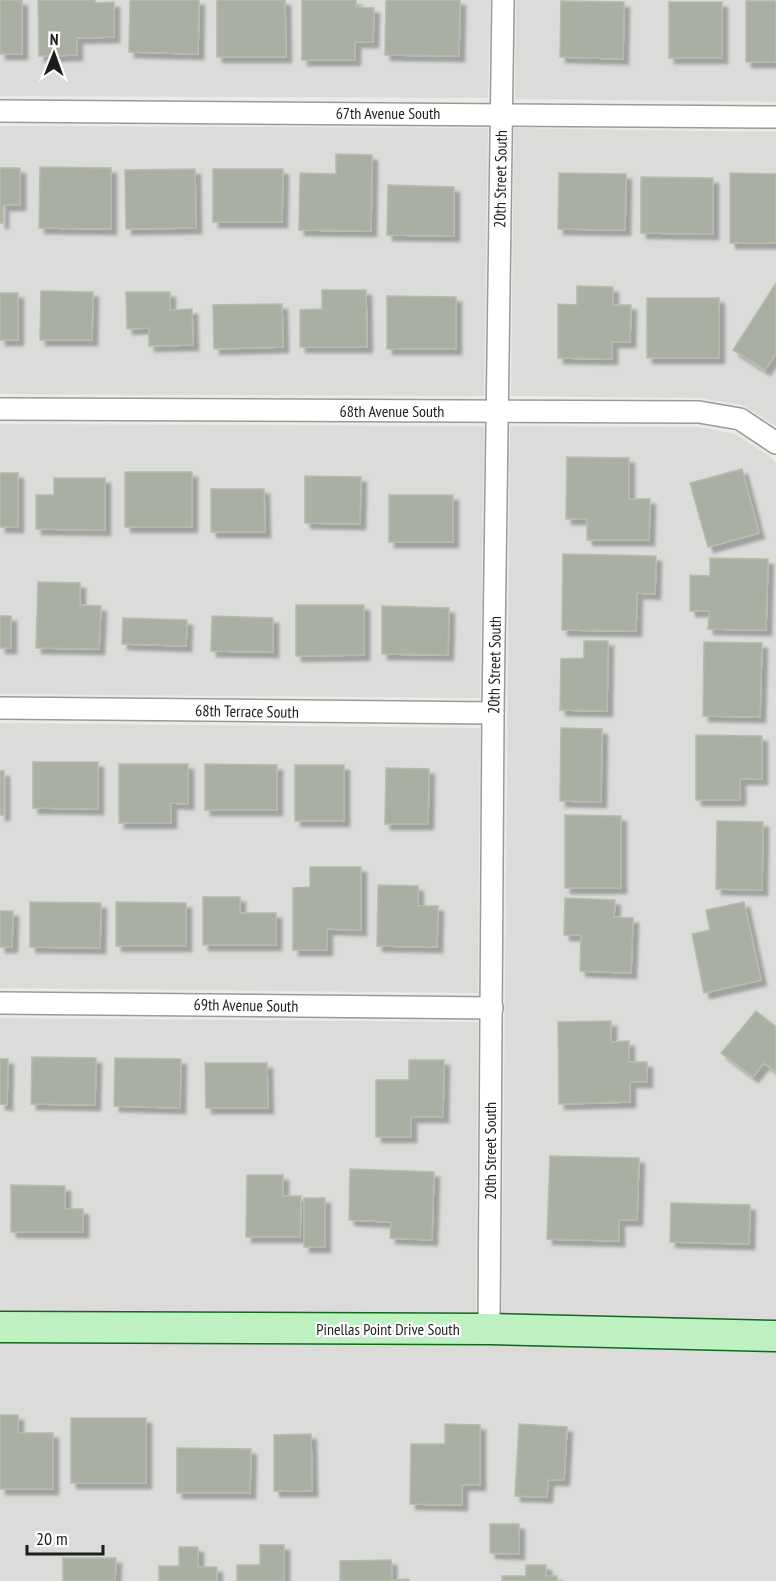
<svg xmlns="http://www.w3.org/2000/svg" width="776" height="1581" viewBox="0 0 776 1581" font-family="'PT Sans Narrow',sans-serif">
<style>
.residential{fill:#dbdbda}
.building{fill:#aaafa4;stroke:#b4bda9;stroke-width:1.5;filter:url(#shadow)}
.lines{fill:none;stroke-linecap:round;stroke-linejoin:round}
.street-casing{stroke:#9a9a9a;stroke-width:24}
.secondary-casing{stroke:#12671c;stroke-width:33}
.street{stroke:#fff;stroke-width:21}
.secondary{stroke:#bef1c1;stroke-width:30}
.labels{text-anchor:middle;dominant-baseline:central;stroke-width:4.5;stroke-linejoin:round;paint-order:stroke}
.street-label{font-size:16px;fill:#1d1d1d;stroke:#fff}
</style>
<defs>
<filter id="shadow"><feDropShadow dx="5.5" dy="5.5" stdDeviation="1.5" flood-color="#0004"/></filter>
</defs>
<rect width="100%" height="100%" fill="#e7ede4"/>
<g class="residential">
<polygon points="0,0 490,0 488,98 0,96"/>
<polygon points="516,0 776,0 776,102 515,99"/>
<polygon points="0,126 488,128 484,396 0,394"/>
<polygon points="514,128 776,132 776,426 742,405 699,398 511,396"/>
<polygon points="0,424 484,426 480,698 0,694"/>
<polygon points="510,426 698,427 735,434 772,458 776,463 776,1322 502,1315"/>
<polygon points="0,723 480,728 478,993 0,988"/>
<polygon points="0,1018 478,1022 476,1315 0,1312"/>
<polygon points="0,1341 476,1344 776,1351 776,1581 0,1581"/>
</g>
<g class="building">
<rect x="0" y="0" width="22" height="54"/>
<polygon points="38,0 95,0 95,3 114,2 114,37 77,38 77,55 39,56"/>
<polygon points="130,0 199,0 198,54 129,52"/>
<polygon points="217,0 285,0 286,57 217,57"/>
<polygon points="302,0 356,0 356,7 374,8 373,42 355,42 355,60 302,60"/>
<polygon points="386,0 460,0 459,56 385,55"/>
<polygon points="561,1 624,2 623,59 560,57"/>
<rect x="746" y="1" width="30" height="61"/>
<rect x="669" y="2" width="53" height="56"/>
<polygon points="336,154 372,155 371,231 299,230 300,173 336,174"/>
<polygon points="40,167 111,168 111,229 39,228"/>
<polygon points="0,168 20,168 20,205 3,205 3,223 0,223"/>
<polygon points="195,169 196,228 126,229 125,170"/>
<polygon points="213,169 283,169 282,222 213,222"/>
<polygon points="559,173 626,174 625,230 558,229"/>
<polygon points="730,173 776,174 776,243 730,243"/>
<polygon points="641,177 713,178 713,234 641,233"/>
<polygon points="388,185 454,187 454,236 387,235"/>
<polygon points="776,283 776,353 765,370 733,350"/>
<polygon points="577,286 613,287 613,305 631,305 630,342 612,342 612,359 558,358 558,304 577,305"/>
<polygon points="322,290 366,290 367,347 300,347 300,310 322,309"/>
<polygon points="41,291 93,292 92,340 40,340"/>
<polygon points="126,292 170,292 170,310 192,309 193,345 149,346 149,328 127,329"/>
<rect x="0" y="293" width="18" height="47"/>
<polygon points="387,296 456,297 456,349 387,349"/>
<rect x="647" y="298" width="72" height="60"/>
<polygon points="282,304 283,347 214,349 213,305"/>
<polygon points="567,457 629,458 629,499 650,499 649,540 587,540 587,519 566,519"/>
<polygon points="742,469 759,533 708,547 690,483"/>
<rect x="125" y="472" width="67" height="55"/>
<rect x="0" y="473" width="18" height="54"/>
<polygon points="305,476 361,477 360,524 305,523"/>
<polygon points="54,478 105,478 105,530 36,529 36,495 54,495"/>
<polygon points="211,489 264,489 265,532 211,532"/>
<rect x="389" y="495" width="64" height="47"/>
<polygon points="563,554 656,556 655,594 637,593 636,631 562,630"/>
<polygon points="710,558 768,559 766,630 708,629 709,611 690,611 690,575 710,576"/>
<polygon points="38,582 80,583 80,605 101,606 99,649 36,648"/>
<polygon points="296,605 364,605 364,655 296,656"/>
<polygon points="382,606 449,608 448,655 382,654"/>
<rect x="0" y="616" width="11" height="32"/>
<polygon points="212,616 273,618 273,652 211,651"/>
<polygon points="123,618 187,620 186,646 122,644"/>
<polygon points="584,641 608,641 607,711 560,710 561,659 584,658"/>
<polygon points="704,642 762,643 760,717 703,716"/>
<polygon points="561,728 602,729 601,802 560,801"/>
<polygon points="696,735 762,736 762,779 740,779 740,800 696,800"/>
<polygon points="33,762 98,762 98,809 33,808"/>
<polygon points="119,764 188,764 188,804 171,803 171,823 119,823"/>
<polygon points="205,764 277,765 277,810 205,810"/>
<rect x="295" y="765" width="49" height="56"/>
<polygon points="386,768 429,769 428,824 385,824"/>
<rect x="0" y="771" width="4" height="44"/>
<polygon points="565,815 621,816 621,888 565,888"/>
<polygon points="717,821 763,822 762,890 716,889"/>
<polygon points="310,867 361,867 361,930 327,929 327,950 293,950 293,888 310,887"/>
<polygon points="378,885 418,886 418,906 438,906 437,947 377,946"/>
<polygon points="203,897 240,897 240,913 276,913 276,945 203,945"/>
<polygon points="565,898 615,900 614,917 633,918 631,973 580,971 581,935 564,935"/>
<polygon points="30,902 101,903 100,948 30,947"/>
<polygon points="116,902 186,903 186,946 116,946"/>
<polygon points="744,902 761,980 704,993 692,934 710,930 706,910"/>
<polygon points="0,911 13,911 12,947 0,947"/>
<polygon points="756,1011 776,1027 776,1072 764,1063 753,1077 721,1053"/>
<polygon points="611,1021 611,1042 629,1041 629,1062 647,1062 647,1082 630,1082 630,1102 559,1104 558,1022"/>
<polygon points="32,1057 96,1058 95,1105 31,1104"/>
<polygon points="115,1058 181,1059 180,1108 114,1106"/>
<polygon points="0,1059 8,1059 7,1105 0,1104"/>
<polygon points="409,1060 444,1060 443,1117 411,1117 411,1137 376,1137 376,1080 409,1080"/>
<polygon points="205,1063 267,1063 268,1108 206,1108"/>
<polygon points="550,1156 639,1158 637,1220 619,1220 619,1241 547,1239"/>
<polygon points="350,1169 434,1172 432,1240 390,1238 391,1222 349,1220"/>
<polygon points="247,1175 283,1175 283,1196 301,1196 300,1237 246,1237"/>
<polygon points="11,1185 65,1186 65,1209 83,1209 83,1232 11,1232"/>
<rect x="304" y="1198" width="21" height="49"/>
<polygon points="671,1203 750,1205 749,1244 670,1242"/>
<polygon points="0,1415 18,1415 18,1433 53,1433 53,1489 0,1489"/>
<rect x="71" y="1418" width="75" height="65"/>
<polygon points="445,1424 480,1425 480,1485 462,1485 462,1505 410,1504 411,1444 445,1444"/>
<polygon points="519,1424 567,1427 564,1480 548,1480 547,1497 515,1496"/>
<polygon points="311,1434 312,1491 274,1491 274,1435"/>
<polygon points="177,1448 251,1449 250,1493 177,1493"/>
<polygon points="490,1524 519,1524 519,1554 490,1553"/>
<polygon points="260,1545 284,1545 284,1581 237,1581 237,1565 260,1565"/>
<polygon points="179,1547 198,1547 198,1567 217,1567 217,1581 159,1581 159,1566 179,1566"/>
<polygon points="63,1558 116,1558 115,1581 63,1581"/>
<polygon points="391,1560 392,1580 409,1579 409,1581 340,1581 340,1561"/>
<polygon points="526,1565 546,1565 546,1576 557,1576 557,1581 502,1581 502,1576 526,1576"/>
</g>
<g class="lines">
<g class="street-casing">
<g id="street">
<polyline points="0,111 776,117"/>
<polyline points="0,409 699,412 740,419 776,443"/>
<polyline points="0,708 493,713"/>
<polyline points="0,1003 492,1008"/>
<polyline points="489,1329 493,713 503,0"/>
</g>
</g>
<g class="secondary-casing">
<polyline id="secondary" points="0,1327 489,1329 776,1336"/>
</g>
<use href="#street" class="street"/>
<use href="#secondary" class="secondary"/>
</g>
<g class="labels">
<g class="street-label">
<text x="388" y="113">67th Avenue South</text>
<text transform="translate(500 179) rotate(-89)">20th Street South</text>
<text x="392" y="411">68th Avenue South</text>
<text transform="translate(494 665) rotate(-89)">20th Street South</text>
<text transform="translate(247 711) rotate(1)">68th Terrace South</text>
<text transform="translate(246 1005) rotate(1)">69th Avenue South</text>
<text transform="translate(490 1151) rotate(-90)">20th Street South</text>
<text x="388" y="1329">Pinellas Point Drive South</text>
</g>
</g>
<g transform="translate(54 54) rotate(1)" stroke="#ffffff" stroke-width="4.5" paint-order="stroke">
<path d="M0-4.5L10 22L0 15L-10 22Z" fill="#1d1d1d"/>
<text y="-9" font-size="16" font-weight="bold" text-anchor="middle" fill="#1d1d1d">N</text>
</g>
<path d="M27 1545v9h76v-9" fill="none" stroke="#1d1d1d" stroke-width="3"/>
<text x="36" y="1545" font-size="18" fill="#1d1d1d" stroke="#ffffff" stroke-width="4.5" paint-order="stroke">20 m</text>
</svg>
